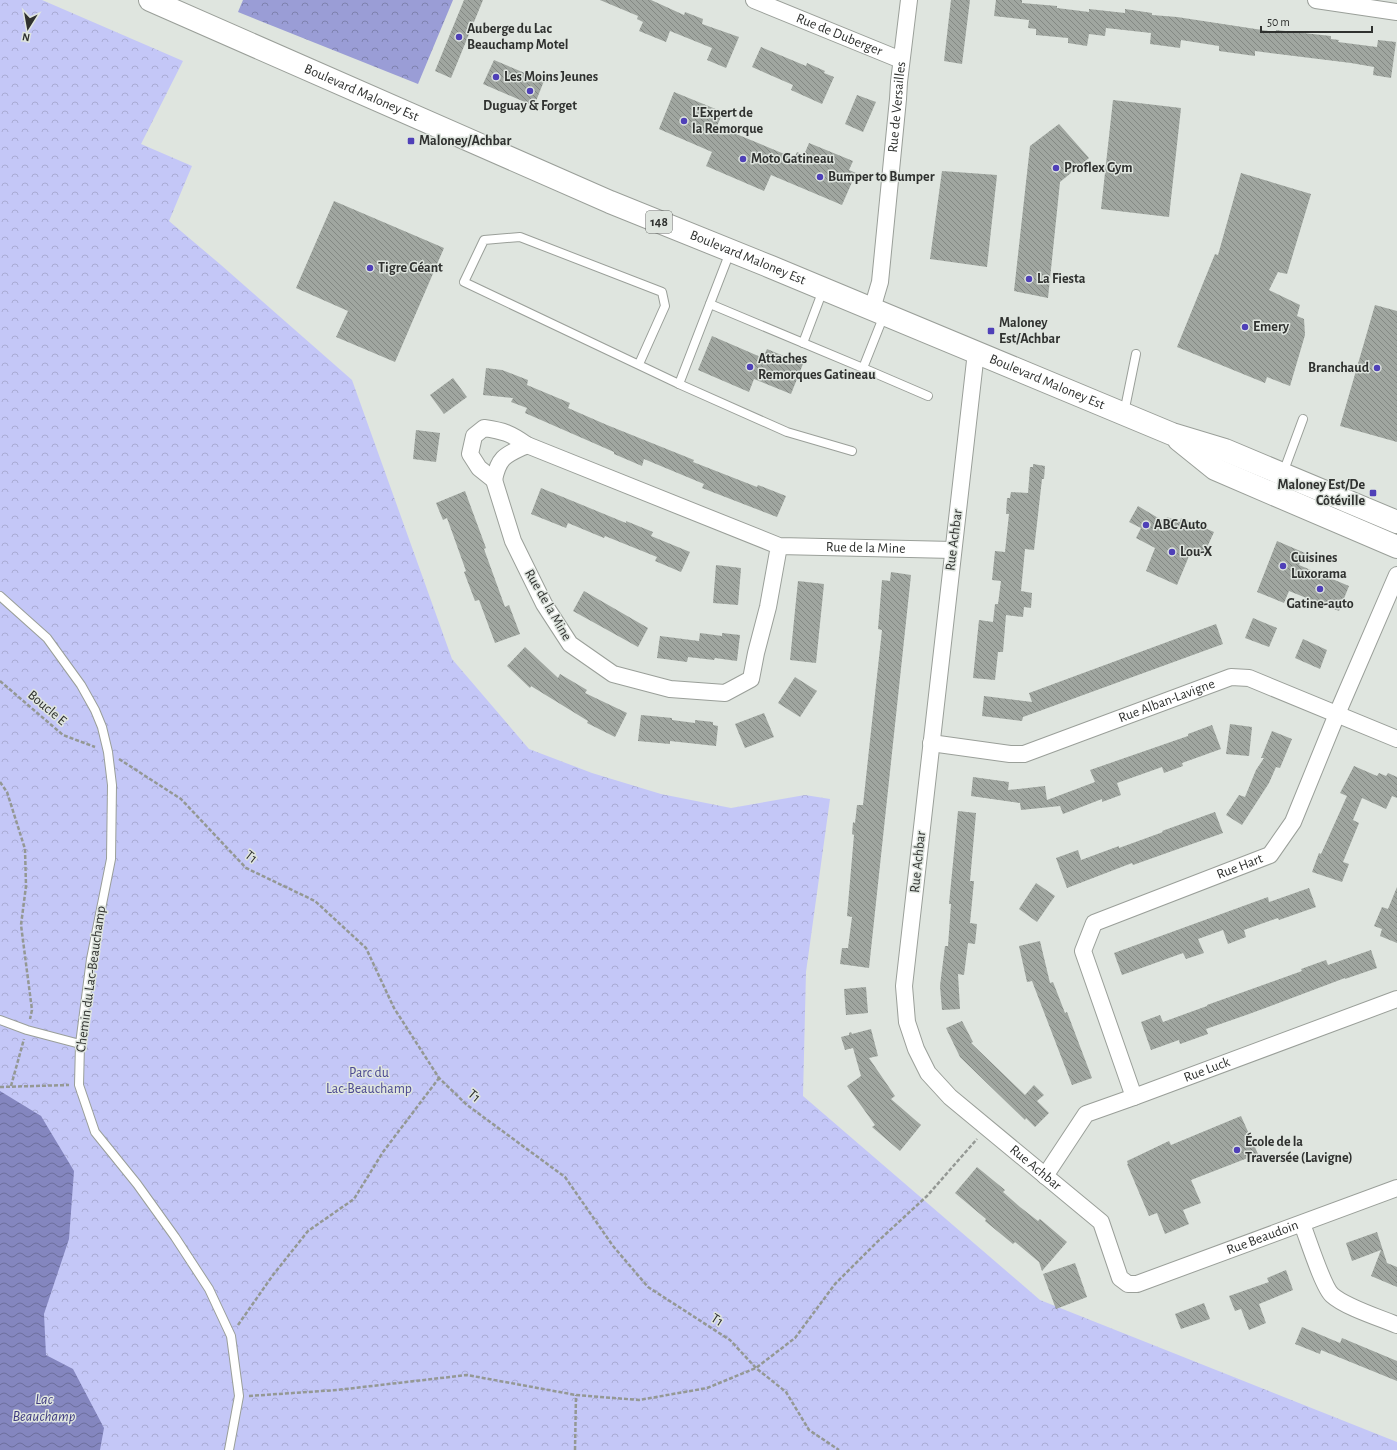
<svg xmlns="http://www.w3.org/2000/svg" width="1397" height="1450" viewBox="0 0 1397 1450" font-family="'Alegreya Sans',sans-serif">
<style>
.forest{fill:url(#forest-crowns)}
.park{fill:url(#park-crowns)}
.water{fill:url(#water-waves)}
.building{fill:url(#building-back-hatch)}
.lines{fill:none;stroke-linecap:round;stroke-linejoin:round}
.service-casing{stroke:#9a9f99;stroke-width:10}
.minor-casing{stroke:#9a9f99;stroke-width:18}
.primary-casing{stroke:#9a9f99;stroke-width:24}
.path{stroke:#949894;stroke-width:2.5;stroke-dasharray:4 2;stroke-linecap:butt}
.service{stroke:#fff;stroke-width:8}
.minor{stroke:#fff;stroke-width:16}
.primary{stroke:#fff;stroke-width:22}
.poi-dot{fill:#4f40b8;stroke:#dfe5df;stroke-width:1.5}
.labels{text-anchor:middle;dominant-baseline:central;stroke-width:3;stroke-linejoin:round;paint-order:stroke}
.shield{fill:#dfe5df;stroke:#646764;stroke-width:1}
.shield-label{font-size:13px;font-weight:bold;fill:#2f312f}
.poi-label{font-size:14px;font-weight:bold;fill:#2f312f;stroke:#dfe5df;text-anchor:start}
.street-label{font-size:14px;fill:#2f312f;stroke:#dfe5df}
.park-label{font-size:14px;fill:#4c4a91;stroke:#dfe5df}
.water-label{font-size:15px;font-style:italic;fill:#3e3a80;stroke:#dfe5df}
</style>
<defs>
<pattern id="forest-crowns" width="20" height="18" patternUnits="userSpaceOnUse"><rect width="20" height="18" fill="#9a9dd6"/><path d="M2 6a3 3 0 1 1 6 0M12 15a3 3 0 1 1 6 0" fill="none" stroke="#7e81ae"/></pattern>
<pattern id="park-crowns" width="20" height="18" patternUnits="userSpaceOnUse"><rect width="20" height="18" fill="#c4c7f7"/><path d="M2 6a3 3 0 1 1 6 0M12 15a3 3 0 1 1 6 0" fill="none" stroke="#a9abd4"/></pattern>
<pattern id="water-waves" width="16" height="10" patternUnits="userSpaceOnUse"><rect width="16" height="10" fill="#8486bf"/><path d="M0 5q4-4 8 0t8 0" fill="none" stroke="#6c6e9c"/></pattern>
<pattern id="building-back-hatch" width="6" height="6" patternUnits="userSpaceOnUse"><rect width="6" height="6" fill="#a0a6a0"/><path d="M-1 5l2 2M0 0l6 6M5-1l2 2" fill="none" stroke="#838883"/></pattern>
</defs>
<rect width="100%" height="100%" fill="#dfe5df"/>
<polygon class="forest" points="243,0 453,0 418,84 238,12"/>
<polygon class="park" points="0,0 42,0 183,61 141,144 192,166 169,221 221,265 352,380 452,659 529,749 592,773 661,794 731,808 805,795 830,799 806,972 803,1096 1040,1300 1397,1442 1397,1450 0,1450"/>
<polygon class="water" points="0,1091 41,1116 74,1171 69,1239 44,1314 46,1355 73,1369 104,1428 100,1450 0,1450"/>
<g class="building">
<polygon points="464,0 483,0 451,78 435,71"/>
<polygon points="600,0 651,0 684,15 685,12 703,19 702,24 739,37 726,68 707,60 712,48 670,31 666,42 639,31 643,22 637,19 638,16"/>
<polygon points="951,0 970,0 962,64 944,61"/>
<polygon points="996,0 1022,0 1022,3 1057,6 1057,8 1089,12 1089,9 1125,13 1125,9 1152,13 1152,15 1177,17 1276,32 1276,30 1331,36 1331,39 1339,40 1338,42 1377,47 1378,40 1396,42 1391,78 1373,75 1374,67 1351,63 1255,51 1255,56 1219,51 1219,46 1181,40 1180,48 1150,44 1151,33 1106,28 1105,36 1089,34 1087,46 1068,43 1068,38 1036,35 1036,29 1028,28 1029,20 994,16"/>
<polygon points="761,47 806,66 807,63 825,71 824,73 834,77 822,104 791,90 793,85 752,67"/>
<polygon points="494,60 544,81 534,106 483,84"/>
<polygon points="674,92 723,112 717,126 794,158 797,152 804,155 809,143 853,161 849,170 856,173 842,205 771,175 764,191 706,166 712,152 659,129"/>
<polygon points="857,95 876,102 863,132 845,124"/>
<polygon points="1113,100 1181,108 1169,217 1101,209"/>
<polygon points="1059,124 1089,158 1060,182 1048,298 1014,291 1030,146"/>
<polygon points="942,171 997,175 987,267 930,259"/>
<polygon points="1241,173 1311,194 1287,274 1278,272 1269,290 1300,305 1297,316 1304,319 1305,335 1290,386 1267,377 1265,383 1177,347 1215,254 1218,255"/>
<polygon points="334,201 444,248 395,362 336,337 348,311 296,288"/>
<polygon points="1375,305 1397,311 1397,442 1340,426"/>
<polygon points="712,336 763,358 767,349 803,364 791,394 754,379 749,392 698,370"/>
<polygon points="486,368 502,370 528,380 527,385 570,403 568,408 607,425 694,460 693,462 757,487 758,485 786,496 777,517 702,488 704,484 644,459 642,466 614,454 614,452 525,413 527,408 511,402 513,398 483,395"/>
<polygon points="453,378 467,397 444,414 430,395"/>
<polygon points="416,430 440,433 436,462 413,459"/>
<polygon points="1033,464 1045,466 1044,479 1042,479 1034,550 1025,549 1021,591 1032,593 1031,608 1024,607 1023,617 1006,615 1003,652 998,652 995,680 973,678 979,620 993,622 995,604 998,604 1001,581 992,580 995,551 1005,552 1009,514 1006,514 1007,498 1010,498 1011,492 1028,493 1030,467 1033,467"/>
<polygon points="541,488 626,523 626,521 653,532 651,536 690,552 681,572 655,561 657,557 605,536 604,538 568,523 566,528 531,514"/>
<polygon points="465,491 486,548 484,549 505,607 509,605 520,634 495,643 479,600 475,601 464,572 466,571 447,518 443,520 436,503"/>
<polygon points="1138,506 1165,522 1167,517 1180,522 1181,518 1214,532 1204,554 1192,549 1177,585 1146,571 1155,548 1136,538 1141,528 1129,522"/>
<polygon points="1277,541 1305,553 1299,565 1349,586 1339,611 1289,591 1284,603 1257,592"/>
<polygon points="716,565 741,568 738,605 713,603"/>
<polygon points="891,572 911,575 869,968 840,964 842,948 848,948 852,917 847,916 854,835 852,834 853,822 855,823 857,805 863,805 882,630 878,629 882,580 890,581"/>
<polygon points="798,581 824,584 816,663 790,660"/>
<polygon points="584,591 648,628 638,647 573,611"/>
<polygon points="1253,618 1277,628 1269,647 1245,638"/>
<polygon points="1216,624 1223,644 1023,717 1022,721 982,716 984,696 1032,702 1029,693"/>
<polygon points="700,633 722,636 722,633 740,635 737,661 715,658 714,660 688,657 687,662 657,658 660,636 699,641"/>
<polygon points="1303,639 1327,650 1320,669 1295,658"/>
<polygon points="525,647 558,678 560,674 587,690 585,693 627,713 615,737 587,723 588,721 531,686 530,688 507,666"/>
<polygon points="795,677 817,691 800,717 778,703"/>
<polygon points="764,713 774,737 745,748 735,724"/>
<polygon points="641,715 672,718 672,720 695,723 695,720 713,722 713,725 718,726 716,746 670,741 670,744 638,741"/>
<polygon points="1230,724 1252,727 1249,756 1226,754"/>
<polygon points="1212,725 1221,749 1182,763 1183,766 1164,773 1162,767 1117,783 1121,795 1102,802 1102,799 1063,814 1060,806 1021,810 1020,803 971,796 973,777 1009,782 1008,790 1045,786 1047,800 1095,782 1090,770 1188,736 1188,734"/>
<polygon points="1272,731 1292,739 1280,768 1276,767 1269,783 1242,825 1226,815 1239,795 1245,797 1256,770 1264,758 1261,758"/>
<polygon points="1354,766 1377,776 1379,773 1386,776 1388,773 1397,777 1397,798 1392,796 1386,809 1362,798 1353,820 1359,823 1343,862 1349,864 1342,882 1312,872 1319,853 1321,854 1347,796 1340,793"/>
<polygon points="958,811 976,813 970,881 974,881 970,923 977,924 975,944 968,943 964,975 958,974 960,1009 942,1010 940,986 945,946 948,946 951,904 949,904"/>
<polygon points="1215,812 1223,833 1133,865 1132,863 1067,888 1056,858 1078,850 1081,860 1119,846 1119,848 1163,832 1162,831"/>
<polygon points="1036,883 1055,896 1037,922 1019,909"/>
<polygon points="1397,887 1397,943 1380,936 1382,929 1374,926 1382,907 1388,909"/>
<polygon points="1309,888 1316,907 1279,920 1278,918 1244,930 1246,937 1228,944 1223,930 1198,939 1204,953 1186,959 1183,953 1122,975 1114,953 1268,897 1269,902"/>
<polygon points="1040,941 1050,983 1053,982 1065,1013 1067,1012 1092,1078 1072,1085 1032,981 1027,982 1019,946"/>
<polygon points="1371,950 1377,968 1345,979 1345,978 1249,1014 1206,1029 1208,1034 1180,1044 1179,1040 1151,1050 1141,1022 1160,1015 1163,1022 1207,1006 1207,1005 1302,971 1301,969 1326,960 1328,965"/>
<polygon points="866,987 868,1013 846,1015 844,989"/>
<polygon points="962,1021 973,1042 971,1043 1025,1095 1034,1085 1044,1095 1037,1101 1049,1113 1035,1127 1026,1118 1025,1120 960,1057 946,1028"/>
<polygon points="871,1029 878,1056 869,1058 895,1096 891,1099 921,1125 900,1151 872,1127 875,1125 847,1086 861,1076 853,1048 845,1050 841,1037 849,1035 849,1033 851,1032 852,1034"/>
<polygon points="1241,1116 1258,1154 1191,1180 1201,1203 1183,1210 1189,1224 1165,1234 1157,1213 1149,1216 1127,1164 1128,1164 1127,1161 1169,1141 1171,1145"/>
<polygon points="977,1167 1005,1190 1003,1192 1020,1207 1038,1221 1040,1219 1067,1242 1042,1271 1039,1262 1015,1242 1013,1244 985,1221 986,1219 955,1193"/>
<polygon points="1377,1232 1387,1263 1397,1267 1397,1287 1371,1276 1381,1250 1352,1261 1346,1243"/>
<polygon points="1075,1263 1087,1297 1056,1309 1043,1274"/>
<polygon points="1286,1270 1293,1290 1259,1304 1266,1323 1249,1330 1241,1309 1235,1311 1229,1296 1269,1282 1267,1278"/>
<polygon points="1204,1303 1210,1319 1181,1329 1175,1314"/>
<polygon points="1302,1327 1340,1343 1342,1338 1397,1361 1397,1381 1321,1350 1320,1354 1295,1344"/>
</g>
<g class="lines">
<g class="service-casing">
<g id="service">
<polyline points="730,252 679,384 787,432 852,451"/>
<polyline points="710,304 863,368"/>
<polyline points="884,315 863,368 928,396"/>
<polyline points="803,343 823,290"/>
<polyline points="639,364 665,306 662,292 520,237 484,240 464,282 679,384"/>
<polyline points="1124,413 1136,354"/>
<polyline points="1283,473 1303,419"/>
<polyline points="0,596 47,638 81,685 95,710 102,727 108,752 112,785 111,859 91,959 80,1044 79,1085 95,1132 137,1184 175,1237 209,1289 231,1336 239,1396 229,1450"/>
<polyline points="0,1020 27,1030 80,1044"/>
</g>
</g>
<g class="minor-casing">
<g id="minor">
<path id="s1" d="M 754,0 L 901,60"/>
<polyline points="1316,0 1397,12"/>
<path id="s2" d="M 872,309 L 880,282 L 898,99 L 899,82 L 909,0"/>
<path id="s3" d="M 976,352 L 904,986 L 907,1022 L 916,1049 L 928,1073 L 950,1097 L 1101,1222 L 1120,1278 L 1128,1284 L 1137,1284 L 1397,1188"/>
<path d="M 494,480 C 499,456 506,455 527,445"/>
<path id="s4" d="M 779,546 L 768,607 L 756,653 L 751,679 L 725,693 L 670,689 L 613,674 L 570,644 L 544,604 L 513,541 L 494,480 L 479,468 L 470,454 L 474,436 L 484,428 C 504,431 510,433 527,445 L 779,546 L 953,550"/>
<path id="s5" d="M 931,743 L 1010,754 L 1024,754 L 1231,677 L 1249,678 L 1397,739"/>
<path id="s6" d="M 1134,1097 L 1083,951 L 1094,923 L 1270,855 L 1293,822 L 1337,714 L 1397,575"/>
<path id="s7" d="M 1045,1176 L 1086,1114 L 1134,1097 L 1397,999"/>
<path d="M 1302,1224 C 1308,1239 1323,1287 1332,1295 C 1345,1307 1380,1318 1397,1325"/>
</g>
</g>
<g class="primary-casing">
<g id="primary">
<path id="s8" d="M 150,0 L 610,202 L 771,267 L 1172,434 L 1225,450 L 1397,522"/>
<polyline points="1179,440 1215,469 1397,547"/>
</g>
</g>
<g class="path">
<polyline points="0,681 63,735 95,747"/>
<polyline points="119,759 181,799 246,868 315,901 366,948 394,1008 439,1078 467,1105 565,1177 613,1246 648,1287 730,1340 756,1368 786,1392 809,1430 839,1450"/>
<polyline points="0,782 7,792 25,849 26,886 21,925 32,1010 30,1019"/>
<polyline points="11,1086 24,1039"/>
<polyline points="0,1087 69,1085"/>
<polyline points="238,1325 273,1275 308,1231 354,1199 383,1152 439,1078"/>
<polyline points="249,1396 337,1390 467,1375 576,1395 639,1400 707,1388 756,1368 795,1338 835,1284 876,1243 927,1196 977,1139"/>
<polyline points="575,1450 576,1395"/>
</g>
<use href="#service" class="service"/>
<use href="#minor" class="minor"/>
<use href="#primary" class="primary"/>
</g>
<g class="poi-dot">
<circle cx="459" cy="37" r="4"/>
<circle cx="496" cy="77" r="4"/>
<circle cx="530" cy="91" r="4"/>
<circle cx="684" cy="121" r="4"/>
<rect x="407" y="137" width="8" height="8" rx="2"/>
<circle cx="743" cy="159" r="4"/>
<circle cx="1056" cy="168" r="4"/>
<circle cx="820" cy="177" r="4"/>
<circle cx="370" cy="268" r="4"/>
<circle cx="1029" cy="279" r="4"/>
<circle cx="1245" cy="327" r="4"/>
<rect x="987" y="327" width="8" height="8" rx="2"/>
<circle cx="750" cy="367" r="4"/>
<circle cx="1377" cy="368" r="4"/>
<rect x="1369" y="489" width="8" height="8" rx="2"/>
<circle cx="1146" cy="525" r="4"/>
<circle cx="1172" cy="552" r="4"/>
<circle cx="1283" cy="566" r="4"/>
<circle cx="1320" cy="589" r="4"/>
<circle cx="1237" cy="1150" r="4"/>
</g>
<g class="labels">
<rect class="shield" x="646" y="211" width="26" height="22" rx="3"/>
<g class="shield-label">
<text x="659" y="222">148</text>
</g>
<g class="poi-label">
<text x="467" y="29">Auberge du Lac<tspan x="467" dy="16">Beauchamp Motel</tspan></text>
<text x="504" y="77">Les Moins Jeunes</text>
<text x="530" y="106" text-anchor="middle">Duguay &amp; Forget</text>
<text x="692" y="113">L'Expert de<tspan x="692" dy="16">la Remorque</tspan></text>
<text x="419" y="141">Maloney/Achbar</text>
<text x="751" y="159">Moto Gatineau</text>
<text x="1064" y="168">Proflex Gym</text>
<text x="828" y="177">Bumper to Bumper</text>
<text x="378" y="268">Tigre Géant</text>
<text x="1037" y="279">La Fiesta</text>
<text x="999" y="323">Maloney<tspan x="999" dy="16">Est/Achbar</tspan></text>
<text x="1253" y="327">Emery</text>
<text x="758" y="359">Attaches<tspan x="758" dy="16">Remorques Gatineau</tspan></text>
<text x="1369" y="368" text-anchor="end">Branchaud</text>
<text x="1365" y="485" text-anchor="end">Maloney Est/De<tspan x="1365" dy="16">Côtéville</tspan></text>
<text x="1154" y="525">ABC Auto</text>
<text x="1180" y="552">Lou-X</text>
<text x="1291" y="558">Cuisines<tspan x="1291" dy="16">Luxorama</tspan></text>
<text x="1320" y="604" text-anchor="middle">Gatine-auto</text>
<text x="1245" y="1142">École de la<tspan x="1245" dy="16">Traversée (Lavigne)</tspan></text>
</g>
<g class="street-label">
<text stroke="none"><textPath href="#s1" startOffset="92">Rue de Duberger</textPath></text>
<text stroke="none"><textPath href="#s8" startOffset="231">Boulevard Maloney Est</textPath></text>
<text stroke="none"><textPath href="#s2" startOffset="204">Rue de Versailles</textPath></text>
<text stroke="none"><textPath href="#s8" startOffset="651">Boulevard Maloney Est</textPath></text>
<text stroke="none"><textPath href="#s8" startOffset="975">Boulevard Maloney Est</textPath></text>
<text transform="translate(954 540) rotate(-83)">Rue Achbar</text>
<text stroke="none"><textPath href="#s4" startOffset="986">Rue de la Mine</textPath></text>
<text transform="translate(548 605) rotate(60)">Rue de la Mine</text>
<text stroke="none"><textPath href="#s5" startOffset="246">Rue Alban-Lavigne</textPath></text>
<text transform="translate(47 708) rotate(40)">Boucle E</text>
<text transform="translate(251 857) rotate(38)">T1</text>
<text transform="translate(918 862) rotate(-84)">Rue Achbar</text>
<text stroke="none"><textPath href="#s6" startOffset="341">Rue Hart</textPath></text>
<text transform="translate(91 979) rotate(-82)">Chemin du Lac-Beauchamp</text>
<text stroke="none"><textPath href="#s7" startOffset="203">Rue Luck</textPath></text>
<text transform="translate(474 1096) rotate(40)">T1</text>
<text stroke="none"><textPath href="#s3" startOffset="873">Rue Achbar</textPath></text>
<text stroke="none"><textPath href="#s3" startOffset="1170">Rue Beaudoin</textPath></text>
<text transform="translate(717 1320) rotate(33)">T1</text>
</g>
<g class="park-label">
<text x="369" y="1073">Parc du<tspan x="369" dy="16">Lac-Beauchamp</tspan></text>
</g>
<g class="water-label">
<text x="44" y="1399">Lac<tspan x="44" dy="17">Beauchamp</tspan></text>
</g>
</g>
<g transform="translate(28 28) rotate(191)" stroke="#dfe5df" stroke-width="3" paint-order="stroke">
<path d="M0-3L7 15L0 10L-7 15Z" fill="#2f312f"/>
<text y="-6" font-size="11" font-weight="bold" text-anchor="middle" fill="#2f312f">N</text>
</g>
<path d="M1261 26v6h111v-6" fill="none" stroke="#2f312f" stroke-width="2"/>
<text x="1267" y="26" font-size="12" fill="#2f312f" stroke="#dfe5df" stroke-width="3" paint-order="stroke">50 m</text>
</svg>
